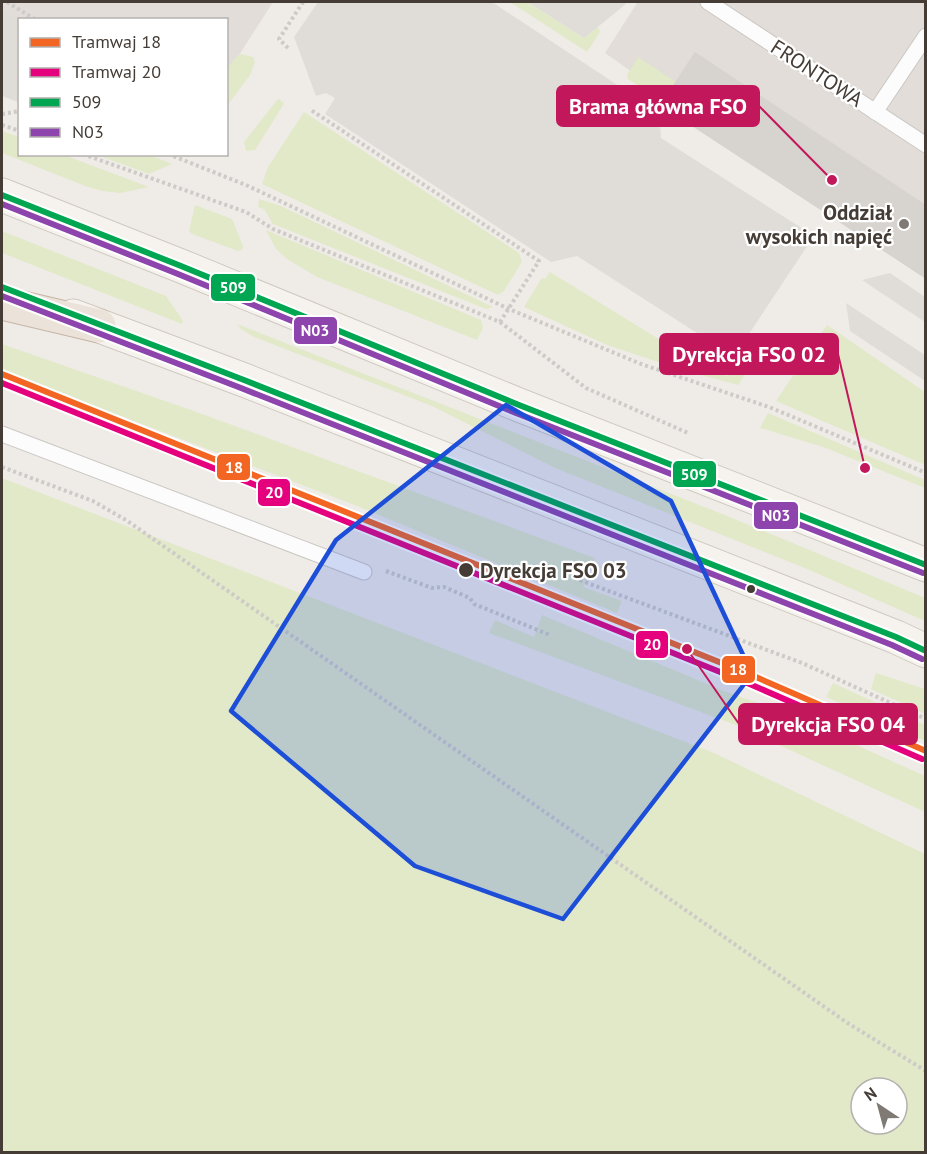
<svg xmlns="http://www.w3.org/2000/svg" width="927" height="1154" viewBox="0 0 927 1154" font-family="'PT Sans',sans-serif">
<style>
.industrial{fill:#e2ddd9}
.green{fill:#e2e9c9;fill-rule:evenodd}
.parking{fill:#e0ddd9}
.building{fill:#d7d3cf;stroke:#d7d3ce;stroke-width:1.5}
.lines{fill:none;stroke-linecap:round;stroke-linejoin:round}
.lane-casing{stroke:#cbc8c4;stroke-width:17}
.secondary-casing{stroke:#cfc9c1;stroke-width:35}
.highway-casing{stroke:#c6b4a4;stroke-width:35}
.path{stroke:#cdcac7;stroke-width:4;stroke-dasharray:3 3;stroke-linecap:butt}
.lane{stroke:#fdfcfc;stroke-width:15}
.secondary{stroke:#f6f3ee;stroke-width:33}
.highway{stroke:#ebe2d9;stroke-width:33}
.bus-1-casing{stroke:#fff;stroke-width:10}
.bus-2-casing{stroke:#fff;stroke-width:10}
.bus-1{stroke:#00a651;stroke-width:6}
.bus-2{stroke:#8e44ad;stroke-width:6}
.tram-1-casing{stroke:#fff;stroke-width:10}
.tram-2-casing{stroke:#fff;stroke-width:10}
.tram-1{stroke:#f26522;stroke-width:6}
.tram-2{stroke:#e5007d;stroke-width:6}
.marked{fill:#1d4ed8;fill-opacity:0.2;stroke:#1d4ed8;stroke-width:4.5;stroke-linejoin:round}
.poi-dot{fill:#807a74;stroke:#fff;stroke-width:2}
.stop-dot{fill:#443c35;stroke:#fff;stroke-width:2}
.labels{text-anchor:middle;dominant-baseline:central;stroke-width:4.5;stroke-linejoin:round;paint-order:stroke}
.street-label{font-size:21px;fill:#443c35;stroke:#fff}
.poi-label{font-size:21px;font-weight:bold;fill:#443c35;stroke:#fff;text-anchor:end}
.stop-label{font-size:21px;font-weight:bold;fill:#443c35;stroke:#fff;text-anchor:start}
.leader{fill:none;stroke:#c2185b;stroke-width:2}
.callout-dot{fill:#c2185b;stroke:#fff;stroke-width:2}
.callout{fill:#c2185b;stroke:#c2185b;stroke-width:2}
.callout-label{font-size:22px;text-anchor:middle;font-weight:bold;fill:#fff}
.line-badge{stroke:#fff;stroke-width:2}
.badge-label{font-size:16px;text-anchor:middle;font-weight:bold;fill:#fff}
</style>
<rect width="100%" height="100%" fill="#efece8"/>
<g class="industrial">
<polygon points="2,2 273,2 227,74 226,20 20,20 2,15"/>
<polygon points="636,2 925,2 925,277 817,203 605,53 637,3"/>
</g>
<g class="green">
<polygon points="510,2 528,2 584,38 598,27 600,32 587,52"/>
<path d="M 241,54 L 253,57 L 255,62 L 250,75 L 227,106 C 226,87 222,65 241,54 Z"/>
<polygon points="638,57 676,82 663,102 628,79 627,75"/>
<polygon points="279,99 284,103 282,107 255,150 246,151 244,142 277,100"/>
<polygon points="304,112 519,253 522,262 504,291 498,295 262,184 268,167"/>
<polygon points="2,131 19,137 20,154 64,155 149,187 120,193 102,191 85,186 2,153"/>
<polygon points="97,155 150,155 172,164 149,174"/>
<polygon points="259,199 281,206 493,307 486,309 273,224 264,209 258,207"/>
<polygon points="195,205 232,219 243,246 242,250 238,251 192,234 189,231"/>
<polygon points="266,230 481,320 483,328 477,340 317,277 287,259 276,249"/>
<polygon points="2,231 166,296 183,321 182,324 2,253"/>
<polygon points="550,272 683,354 682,356 703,369 728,376 749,345 760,352 738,385 679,369 607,345 524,307 540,281 542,278 545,279"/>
<polygon points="237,324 725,515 911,592 925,598 925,621 807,569 555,468 432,406 254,337 241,329"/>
<polygon points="827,325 925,392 925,465 776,401"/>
<polygon points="2,344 191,410 595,558 583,587 622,601 617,613 357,506 2,371"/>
<polygon points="768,413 925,480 925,488 823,447 760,428"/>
<path d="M 2,478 L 714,753 L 925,854 L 925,1152 L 2,1152 ZM 861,1088 L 897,1088 L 897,1124 L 861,1124 Z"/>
<polygon points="542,615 724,691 781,711 925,776 925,812 733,724 489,633 495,620 534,637"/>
<polygon points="876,673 925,689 925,714 871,689"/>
<polygon points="833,683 925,725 925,741 826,697"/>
</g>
<g class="parking">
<polygon points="318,2 492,2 643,102 642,111 660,122 661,138 814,236 733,358 711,342 577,256 551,262 325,114 335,98 326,93 316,96 294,37"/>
<polygon points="528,2 622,2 626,4 584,38"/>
<polygon points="2,9 19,20 18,102 2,96"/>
<polygon points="890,273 925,297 925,322 862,280"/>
<polygon points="846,303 925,355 925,381 850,331"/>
</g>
<polygon class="building" points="695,53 926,206 926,278 661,105"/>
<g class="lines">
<g class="lane-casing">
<g id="lane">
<polyline points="708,2 926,145"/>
<polyline points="875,112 926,36"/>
<polyline points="2,434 364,572"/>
</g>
</g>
<g class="secondary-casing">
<g id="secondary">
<polyline points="2,195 181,266 519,405 926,565"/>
<polyline points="73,316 244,380 896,637 926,651"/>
</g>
</g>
<g class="highway-casing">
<polyline id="highway" points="2,303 99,326"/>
</g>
<g class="path">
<polyline points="7,2 36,20"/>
<polyline points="288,48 279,39 303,2"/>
<polyline points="2,114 20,111"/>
<polyline points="2,125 20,131"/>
<polyline points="83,154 246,212 273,229 500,322 539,261 311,110"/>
<polyline points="168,154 246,185 509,309 641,364 769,407 926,473"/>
<polyline points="500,322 586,388 688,433"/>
<polyline points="2,467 93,501 126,520 849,1024 926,1071"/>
<polyline points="386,571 432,588 444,587 470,598 474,604 550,635"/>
<polyline points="574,578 802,663 926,719"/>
</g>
<use href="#lane" class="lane"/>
<use href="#secondary" class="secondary"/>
<use href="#highway" class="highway"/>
<g class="bus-1-casing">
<g id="bus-1">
<polyline points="2,195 181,266 519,405 926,565"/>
<polyline points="2,287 244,380 896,637 926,651"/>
</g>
</g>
<g class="bus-2-casing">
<g id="bus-2">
<polyline points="2,204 178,274 516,413 923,573"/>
<polyline points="2,296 241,388 892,645 922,659"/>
</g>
</g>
<use href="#bus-1" class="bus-1"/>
<use href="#bus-2" class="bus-2"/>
<g class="tram-1-casing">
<polyline id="tram-1" points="2,374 749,674 926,751"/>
</g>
<g class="tram-2-casing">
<polyline id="tram-2" points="2,383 745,682 922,759"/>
</g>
<use href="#tram-1" class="tram-1"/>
<use href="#tram-2" class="tram-2"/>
</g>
<path class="marked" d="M 506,405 L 671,501 L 752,674 L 563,919 L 415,866 L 231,711 L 336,540 Z"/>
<circle class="poi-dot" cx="904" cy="224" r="6"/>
<g class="stop-dot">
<circle cx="466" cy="570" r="8"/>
<circle cx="751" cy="589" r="5"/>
</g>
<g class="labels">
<g class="street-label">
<text transform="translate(817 73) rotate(33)">FRONTOWA</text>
</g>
<g class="poi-label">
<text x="892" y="212">Oddział<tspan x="892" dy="24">wysokich napięć</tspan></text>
</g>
<g class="stop-label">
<text x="480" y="570">Dyrekcja FSO 03</text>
</g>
</g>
<path class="leader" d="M832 180L759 106M865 468L838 354M687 649L739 724"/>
<g class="callout-dot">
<circle cx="832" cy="180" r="6"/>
<circle cx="865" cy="468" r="6"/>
<circle cx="687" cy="649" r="6"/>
</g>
<g class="callout">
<rect x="557" y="86" width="202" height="40" rx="6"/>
<rect x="660" y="334" width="178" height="40" rx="6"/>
<rect x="739" y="704" width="178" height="40" rx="6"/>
</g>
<g class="callout-label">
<text x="658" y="114">Brama główna FSO</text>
<text x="749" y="362">Dyrekcja FSO 02</text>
<text x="828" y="732">Dyrekcja FSO 04</text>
</g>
<g class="line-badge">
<rect x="210" y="273" width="46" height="29" rx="6" fill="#00a651"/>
<rect x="293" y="316" width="45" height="29" rx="6" fill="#8e44ad"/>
<rect x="216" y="453" width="35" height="28" rx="6" fill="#f26522"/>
<rect x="672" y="460" width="45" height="28" rx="6" fill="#00a651"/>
<rect x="257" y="478" width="34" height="29" rx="6" fill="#e5007d"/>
<rect x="753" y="501" width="46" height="29" rx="6" fill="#8e44ad"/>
<rect x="635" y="630" width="34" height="29" rx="6" fill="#e5007d"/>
<rect x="721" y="655" width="35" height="29" rx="6" fill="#f26522"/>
</g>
<g class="badge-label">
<text x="233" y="293">509</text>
<text x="315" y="336">N03</text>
<text x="234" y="473">18</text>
<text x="694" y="480">509</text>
<text x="274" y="498">20</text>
<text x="776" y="521">N03</text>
<text x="652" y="650">20</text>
<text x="738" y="675">18</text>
</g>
<rect width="927" height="1154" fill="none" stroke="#443c35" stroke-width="6"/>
<rect x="18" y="18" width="210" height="138" fill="#ffffff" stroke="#b4b1ae" stroke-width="1.5"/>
<rect x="30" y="38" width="30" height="9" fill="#f26522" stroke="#b4b1ae" stroke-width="1.5"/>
<text x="72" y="48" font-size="18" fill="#443c35">Tramwaj 18</text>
<rect x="30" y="68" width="30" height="9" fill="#e5007d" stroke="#b4b1ae" stroke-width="1.5"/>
<text x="72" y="78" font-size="18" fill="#443c35">Tramwaj 20</text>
<rect x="30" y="98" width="30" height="9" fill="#00a651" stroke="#b4b1ae" stroke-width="1.5"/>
<text x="72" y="108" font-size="18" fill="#443c35">509</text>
<rect x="30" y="128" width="30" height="9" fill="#8e44ad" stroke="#b4b1ae" stroke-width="1.5"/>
<text x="72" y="138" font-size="18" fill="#443c35">N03</text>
<g transform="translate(879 1106) rotate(324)"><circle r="28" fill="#ffffff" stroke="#b4b1ae" stroke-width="1.5"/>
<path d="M0-4.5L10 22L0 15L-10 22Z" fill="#807a74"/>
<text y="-9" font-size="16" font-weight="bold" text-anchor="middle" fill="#443c35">N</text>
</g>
</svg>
